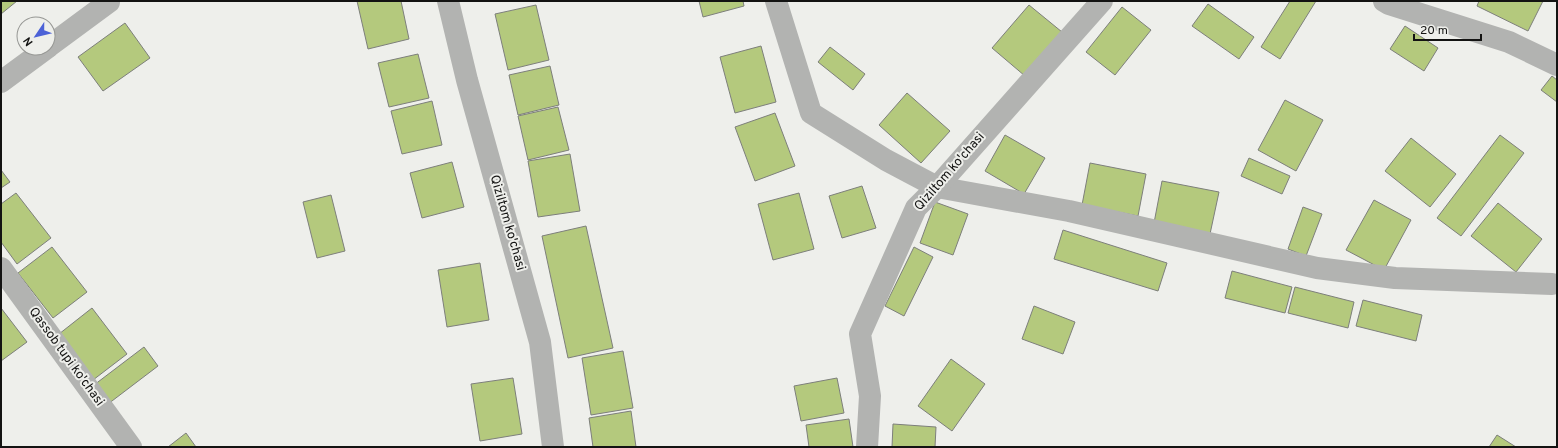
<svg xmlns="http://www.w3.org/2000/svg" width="1558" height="448" viewBox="0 0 1558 448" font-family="Overpass,sans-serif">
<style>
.building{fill:#b4c97d;stroke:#7d7f7b}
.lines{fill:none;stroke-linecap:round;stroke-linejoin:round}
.minor{stroke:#b2b3b1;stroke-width:22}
.labels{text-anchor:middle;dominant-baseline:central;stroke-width:4;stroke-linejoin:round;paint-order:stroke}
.street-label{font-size:13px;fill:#131312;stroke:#eeefeb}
</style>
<rect width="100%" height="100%" fill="#eeefeb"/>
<g class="building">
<polygon points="1,1 17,1 1,14"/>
<polygon points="357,1 401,1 409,39 368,49"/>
<polygon points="699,1 743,1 744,6 703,17"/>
<polygon points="1290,1 1316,1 1280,59 1261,47"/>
<polygon points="1479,1 1543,1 1528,31 1477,6"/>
<polygon points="1208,4 1254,37 1239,59 1192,26"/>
<polygon points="536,5 549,60 508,70 495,14"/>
<polygon points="1029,5 1062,32 1025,76 992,48"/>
<polygon points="1122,7 1151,30 1115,75 1086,52"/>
<polygon points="125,23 150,58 103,91 78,57"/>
<polygon points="1405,26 1438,48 1424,71 1390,49"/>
<polygon points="761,46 776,102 735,113 720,57"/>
<polygon points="830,47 865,74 853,90 818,62"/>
<polygon points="418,54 429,98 389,107 378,63"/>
<polygon points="550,66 559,105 518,115 509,75"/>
<polygon points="1552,76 1557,80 1557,102 1541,90"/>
<polygon points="907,93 950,131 921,163 879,125"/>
<polygon points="1285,100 1323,120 1296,171 1258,150"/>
<polygon points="432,101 442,145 402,154 391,111"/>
<polygon points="558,107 569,150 528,160 518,116"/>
<polygon points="775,113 795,166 755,181 735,127"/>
<polygon points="1005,135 1045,158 1024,194 985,171"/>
<polygon points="1500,135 1524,153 1461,236 1437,218"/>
<polygon points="1411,138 1456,174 1430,207 1385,171"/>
<polygon points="570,154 580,211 538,217 528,161"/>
<polygon points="1249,158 1290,176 1282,194 1241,176"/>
<polygon points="452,162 464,207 422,218 410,173"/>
<polygon points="1090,163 1146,174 1138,216 1082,205"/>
<polygon points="1,170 10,182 1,188"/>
<polygon points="1162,181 1219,192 1210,234 1154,223"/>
<polygon points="862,186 876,228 842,238 829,196"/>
<polygon points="16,193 51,238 17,264 1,242 1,204"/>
<polygon points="799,193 814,249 773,260 758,204"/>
<polygon points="331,195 345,251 317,258 303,202"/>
<polygon points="1374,200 1411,220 1384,270 1346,250"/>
<polygon points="935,202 968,214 953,255 920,243"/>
<polygon points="1498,203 1542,239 1516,272 1471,236"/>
<polygon points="1303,207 1322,214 1306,256 1288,249"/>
<polygon points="586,226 613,348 568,358 542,236"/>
<polygon points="1063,230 1167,263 1158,291 1054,259"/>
<polygon points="52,247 87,292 53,318 18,273"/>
<polygon points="914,247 933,257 904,316 885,306"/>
<polygon points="480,263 489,320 447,327 438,270"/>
<polygon points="1232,271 1292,287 1285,313 1225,298"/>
<polygon points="1295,287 1354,302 1348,328 1288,313"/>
<polygon points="1363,300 1422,315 1416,341 1356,326"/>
<polygon points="1034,306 1075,322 1063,354 1022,339"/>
<polygon points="1,308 27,342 1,361"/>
<polygon points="92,308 127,354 93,380 59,334"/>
<polygon points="144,347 158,366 108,404 94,385"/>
<polygon points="623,351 633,408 591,415 582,358"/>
<polygon points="951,359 985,384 952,431 918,406"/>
<polygon points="513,378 522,434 480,441 471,384"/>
<polygon points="837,378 844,413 801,421 794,386"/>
<polygon points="631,411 636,447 593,447 589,418"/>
<polygon points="849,419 853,447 809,447 806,425"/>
<polygon points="893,424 936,427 935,447 892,447"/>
<polygon points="186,433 196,447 168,447"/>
<polygon points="1497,435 1516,447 1489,447"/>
</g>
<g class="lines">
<g class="minor">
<polyline points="448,1 467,80 540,342 553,447"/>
<polyline points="776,1 811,113 886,160 937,187 1069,211 1317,268 1395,278 1552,284"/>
<polyline points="1384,1 1389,4 1509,42 1557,65"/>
<polyline points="48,47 109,2"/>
<polyline points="1,82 47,48"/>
<polyline points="1,268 131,447"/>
<polyline points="867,447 870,396 860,334 916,208 937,187 1102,1"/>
</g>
</g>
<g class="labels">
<g class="street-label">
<text transform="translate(950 172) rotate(-49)">Qiziltom ko'chasi</text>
<text transform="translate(507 223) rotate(74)">Qiziltom ko'chasi</text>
<text transform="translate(66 357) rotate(54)">Qassob tupi ko'chasi</text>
</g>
</g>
<rect width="1558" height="448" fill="none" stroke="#131312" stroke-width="4"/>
<g transform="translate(36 36) rotate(235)"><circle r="19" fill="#eeefeb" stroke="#969794"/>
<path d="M0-3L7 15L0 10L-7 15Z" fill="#4c62d7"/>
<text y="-6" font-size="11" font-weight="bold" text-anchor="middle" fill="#131312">N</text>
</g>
<path d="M1414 34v6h67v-6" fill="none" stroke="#131312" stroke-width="2"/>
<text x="1420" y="34" font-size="12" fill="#131312" stroke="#eeefeb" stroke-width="3" paint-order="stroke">20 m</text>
</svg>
